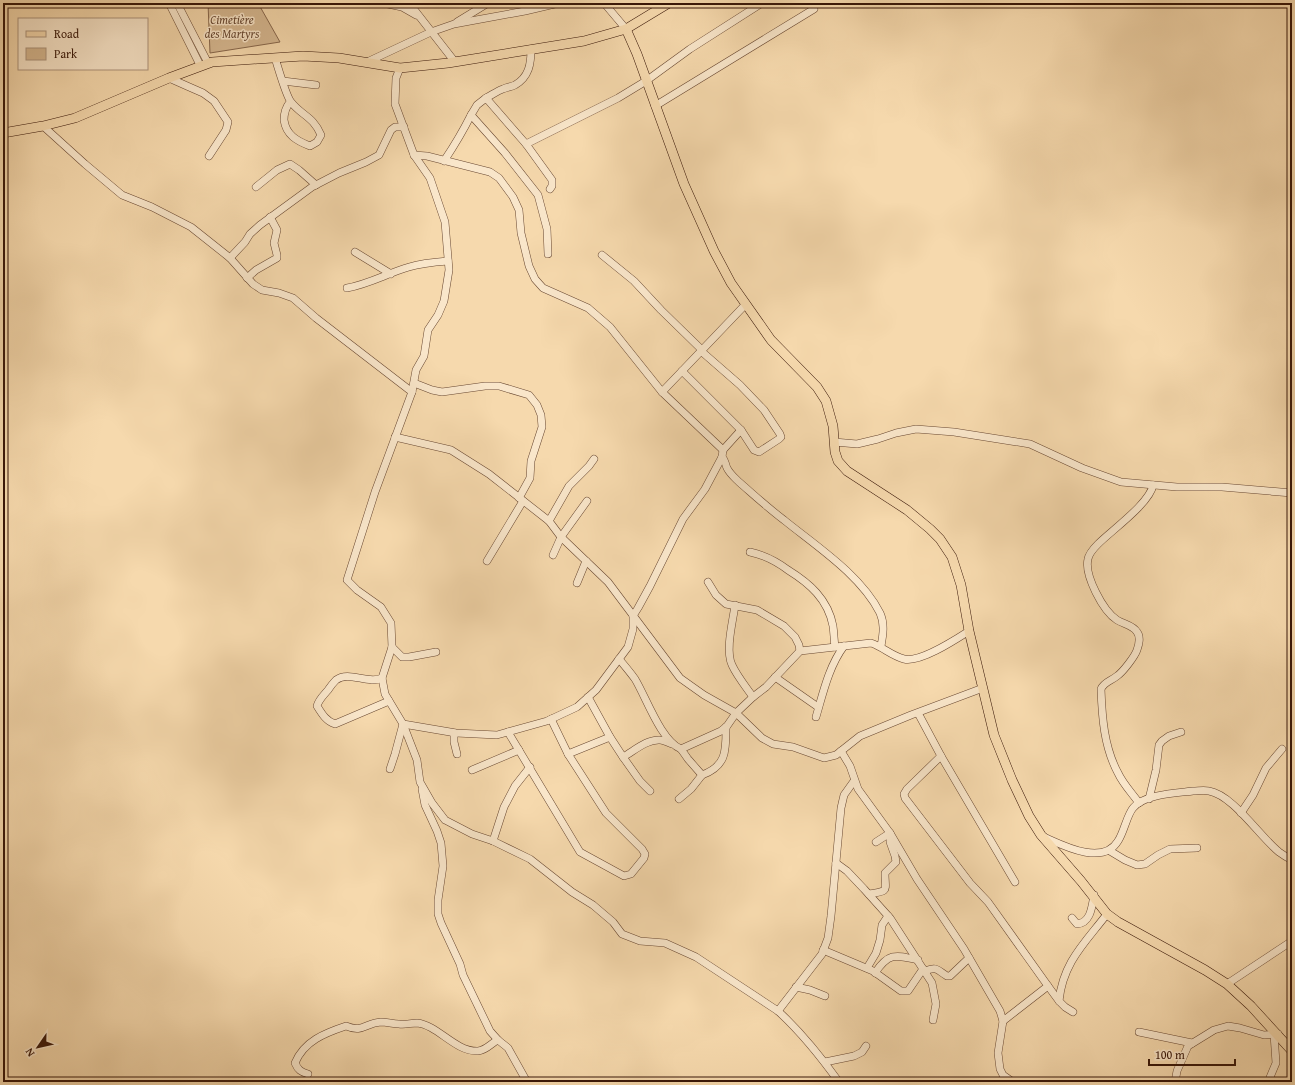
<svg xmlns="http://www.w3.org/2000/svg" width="1295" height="1085" viewBox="0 0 1295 1085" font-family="'Gentium Book Plus',serif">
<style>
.green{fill:#d6b891;stroke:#87674c}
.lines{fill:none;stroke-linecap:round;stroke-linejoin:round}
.minor-casing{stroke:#684731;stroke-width:8}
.major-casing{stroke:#381608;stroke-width:10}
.minor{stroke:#f9e6ca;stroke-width:7}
.major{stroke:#f6d9ad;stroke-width:9}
.labels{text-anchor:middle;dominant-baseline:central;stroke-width:3;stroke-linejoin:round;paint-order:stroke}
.park-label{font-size:12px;font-style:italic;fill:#674731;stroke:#f9e6ca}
</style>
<rect width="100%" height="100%" fill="#f6d9ad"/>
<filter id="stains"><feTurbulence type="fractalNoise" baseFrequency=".005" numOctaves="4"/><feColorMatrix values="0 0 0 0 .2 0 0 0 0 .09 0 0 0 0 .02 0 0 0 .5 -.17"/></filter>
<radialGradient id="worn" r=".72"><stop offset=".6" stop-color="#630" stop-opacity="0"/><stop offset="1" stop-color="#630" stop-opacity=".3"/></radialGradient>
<polygon class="green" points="208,3 258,3 280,42 210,53"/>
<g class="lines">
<g class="minor-casing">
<g id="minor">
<polyline points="169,3 200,65"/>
<polyline points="177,3 208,63"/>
<polyline points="383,3 402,7 416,15"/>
<polyline points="409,3 455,62"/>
<polyline points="604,3 626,29"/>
<polyline points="457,22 488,3"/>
<path d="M 275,58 C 278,67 286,96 291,102 C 302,116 313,116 321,135 L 317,142 L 310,146 C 297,141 286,135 284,120 C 284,112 286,107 290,102"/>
<polyline points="367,62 431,32 454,24 525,11 559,3"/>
<path d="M 400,68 L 396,78 L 395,104 L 414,155 L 430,178 L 445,222 L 449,270 L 444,301 L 438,315 L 428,330 L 424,356 L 416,370 L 412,392 L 375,492 L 347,580 L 357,590 L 381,607 L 391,623 L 392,647 L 382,678 L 385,694 L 403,724 L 417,760 L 420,782 L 432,803 L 445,820 L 472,834 L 493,841 L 530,859 L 572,892 L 593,905 L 613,922 L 622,934 L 640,941 L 665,943 L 696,957 L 778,1011 C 801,1032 821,1057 839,1082"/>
<polyline points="169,78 187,86 203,93 214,101 228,122 226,130 209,156"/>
<polyline points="283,81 316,85"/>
<path d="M 486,98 C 492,95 497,91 503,89 C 507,87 511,87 515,85 C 529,77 531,64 531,49"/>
<polyline points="655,106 814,9 810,3"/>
<polyline points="43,126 85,164 122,195 152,207 191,227 230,258 253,284 262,290 279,293 293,298 316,318 412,392"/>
<polyline points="526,144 618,98 646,81 690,49 762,3"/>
<polyline points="414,155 427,156 490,172 499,178 513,197 519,210 521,233 529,266 535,279 543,288 588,308 610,327 662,392"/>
<path d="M 444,161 C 454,146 463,131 471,115"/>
<polyline points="256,187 277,170 290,164 299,170 316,185"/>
<polyline points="355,252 391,274"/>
<polyline points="548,254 547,229 538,195 505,153 471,115 477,105 486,98 526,144 552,180 552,186 550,189"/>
<polyline points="602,255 634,281 661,310 702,350"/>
<polyline points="230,258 245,242 250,234 260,225 312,187 339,173 366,162 379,155 391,130 395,127 404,127"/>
<polyline points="247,278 256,270 277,258 277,255 274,243 277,230 270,217"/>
<path d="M 347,288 C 369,284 388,273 409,267 C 422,263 435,262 448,261"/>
<polyline points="701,351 740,385 764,410 780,434 781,437 779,439 759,452 754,450 741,430 723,450 662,392 745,305"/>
<polyline points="682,371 741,430"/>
<polyline points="414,383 432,390 442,392 485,386 499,386 529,395 537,405 541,415 542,427 531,461 530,478 519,498"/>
<polyline points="395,437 451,450 489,474 549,521 561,537 608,582 680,678 704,695 736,713 762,738 773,744 793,747 824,758 836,755 860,736 911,715 983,688"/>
<polyline points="834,442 857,444 878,439 896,433 916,429 954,432 1030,444 1082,468 1121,482 1177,487 1222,487 1292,493"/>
<path d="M 722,457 C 726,461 725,464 727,468 C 730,474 735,478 739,482 C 754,495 768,508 784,520 C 816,546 861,575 880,613 C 885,624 883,635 881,646"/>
<polyline points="549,521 569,486 589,466 594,459"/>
<path d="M 750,552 C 764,555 776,561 788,570 C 809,583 828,599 833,626 C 834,633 834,640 835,647"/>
<polyline points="553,555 561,537 587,501"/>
<polyline points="487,561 523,501"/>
<polyline points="708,582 716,595 726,604 757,610 784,626 795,637 799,645 800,651"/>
<polyline points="577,583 586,561"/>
<path d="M 735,605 C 733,621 725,650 732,665 C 737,676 746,687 753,697"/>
<polyline points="392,647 402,657 409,657 436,652"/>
<path d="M 619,659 C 624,665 630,672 635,679 C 646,697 661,741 681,749 L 721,731 L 727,726 L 736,713 L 753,697 L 766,687 L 800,651 L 871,643 C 883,647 892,656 904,659 C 920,663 955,640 969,631"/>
<polyline points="775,677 818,707"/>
<path d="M 382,678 C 368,685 349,670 336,680 C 333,683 330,687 328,690 C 324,695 319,699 317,706 C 322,714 326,721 335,724 L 389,701"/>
<path d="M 588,697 L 610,737 L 623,757 C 634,751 647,739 660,740 C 664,740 668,743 672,744"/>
<polyline points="918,713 941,756 1015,882"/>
<path d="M 816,717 C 823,693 829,666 844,646"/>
<polyline points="508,732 580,852 624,876 631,874 644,858 645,854 642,849 606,813 568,754 551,719"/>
<polyline points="454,733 454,742 457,754"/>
<path d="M 681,749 L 688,759 L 702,775 C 727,766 726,750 726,727"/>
<polyline points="841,751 850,766 858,789 890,833 917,879 964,949 1000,1011 1003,1021 998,1053 1000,1069 1003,1075 1013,1082"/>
<polyline points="568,754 610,737"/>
<polyline points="941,756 907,789 904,794 905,798 970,883 988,902 1048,986 1003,1021"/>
<polyline points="623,757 640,781 650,791"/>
<polyline points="390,769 395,754 403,724 456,733 497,735 547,721 577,707 596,690 628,647 633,629 633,616 638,608 650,586 683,519 705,489 722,457 723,450"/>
<polyline points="472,770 519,750"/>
<polyline points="422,789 425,805 437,831 441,843 443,866 438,900 438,914 441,923 460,964 463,975 490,1031 498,1040"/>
<polyline points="679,799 691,789 702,775"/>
<polyline points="1149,799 1156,770 1159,745 1162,741 1169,736 1181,732"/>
<path d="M 1139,803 C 1132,793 1123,784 1118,773 C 1104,747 1102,717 1101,689 C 1104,682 1111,681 1117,676 C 1123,672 1135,656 1137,650 C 1139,644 1141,637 1137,632 C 1133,625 1123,624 1117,620 C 1103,611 1084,575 1088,559 C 1089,553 1094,548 1098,544 C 1112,530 1150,503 1153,485"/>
<polyline points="1241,813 1253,795 1266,768 1282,749"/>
<path d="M 1044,837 C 1064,846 1103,866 1118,841 C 1124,832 1127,815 1133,808 C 1144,794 1177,793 1193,791 C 1198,791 1204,790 1209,791 C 1233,795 1260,837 1279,852 C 1283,855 1288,858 1292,860"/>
<polyline points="493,841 504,807 515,786 530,767"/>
<polyline points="876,842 890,833"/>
<polyline points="1110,851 1125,860 1137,865 1145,864 1158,855 1170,849 1197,848"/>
<polyline points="836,863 847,871 864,889 890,918 923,969 932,983 936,1004 933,1020"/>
<path d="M 869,894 C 890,891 885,891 885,873 L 896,862 L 895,856 L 890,842 L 890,834"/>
<path d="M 1072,918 L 1077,924 C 1091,923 1092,906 1094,895"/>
<polyline points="823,950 873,971 901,991 908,991 923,969"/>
<polyline points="867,968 876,953 880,940 882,925 888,916"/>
<path d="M 925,971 C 937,966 937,970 947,976 L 950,976 L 969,958"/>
<path d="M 875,973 C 889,952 896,955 918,960"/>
<polyline points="1227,984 1292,941"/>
<polyline points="1048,986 1059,1001"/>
<polyline points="796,987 810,990 825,996"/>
<polyline points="778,1011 822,954 828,938 831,916 841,808 844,795 854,781"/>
<path d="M 1073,1012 L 1065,1007 L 1059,1001 C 1063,962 1085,943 1107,914"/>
<polyline points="1139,1032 1192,1043"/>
<polyline points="825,1062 854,1056 862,1052 866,1046"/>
<path d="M 308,1074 C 301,1072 298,1070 295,1063 C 304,1041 325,1033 346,1026 C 363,1033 365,1023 381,1022 C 387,1022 393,1024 399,1024 C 405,1025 411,1023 417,1023 C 438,1025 455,1052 478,1051 C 487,1050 491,1043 498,1040 L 508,1048 L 527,1082"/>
<polyline points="1175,1082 1177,1071 1188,1046 1214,1030 1228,1026 1240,1028 1264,1035 1278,1034"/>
<polyline points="1268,1082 1276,1063 1274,1034"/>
</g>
</g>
<g class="major-casing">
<g id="major">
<polyline points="626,29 637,54 684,184 714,251 731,283 771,340 817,387 826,401 833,426 835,452 838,461 847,471 907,510 930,529 940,539 952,557 961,585 969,631 994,735 1012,780 1029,816 1041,835 1081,881 1107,914 1118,922 1205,970 1227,984 1251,1006 1292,1051"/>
<polyline points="3,133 43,126 75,118 169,78 212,62 303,56 339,58 400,68 448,63 584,41 626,29 669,3"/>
</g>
</g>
<use href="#minor" class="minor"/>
<use href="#major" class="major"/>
</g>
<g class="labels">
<g class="park-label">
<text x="232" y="19">Cimetière<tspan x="232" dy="14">des Martyrs</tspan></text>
</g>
</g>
<rect width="1295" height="1085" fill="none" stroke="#f6d9ad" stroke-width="16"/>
<rect x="4" y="4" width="1287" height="1077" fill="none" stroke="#381608" stroke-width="2"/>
<rect x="8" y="8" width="1279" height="1069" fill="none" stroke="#381608"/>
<rect x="18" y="18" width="130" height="52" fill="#f9e6ca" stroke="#ac937c"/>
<rect x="26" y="31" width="20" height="6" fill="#f6d9ad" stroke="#ac937c"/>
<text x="54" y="38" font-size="12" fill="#381608">Road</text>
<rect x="26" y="48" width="20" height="12" fill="#d6b891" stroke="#ac937c"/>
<text x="54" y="58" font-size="12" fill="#381608">Park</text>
<g transform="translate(38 1047) rotate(236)" stroke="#f9e6ca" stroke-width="3" paint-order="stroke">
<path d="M0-3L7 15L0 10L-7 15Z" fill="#381608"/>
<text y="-6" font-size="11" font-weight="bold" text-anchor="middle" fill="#381608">N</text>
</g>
<path d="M1149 1059v6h86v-6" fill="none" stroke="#381608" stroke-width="2"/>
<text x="1155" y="1059" font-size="12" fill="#381608" stroke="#f9e6ca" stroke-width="3" paint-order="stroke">100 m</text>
<rect width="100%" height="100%" filter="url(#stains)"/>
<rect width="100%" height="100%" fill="url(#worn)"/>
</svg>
